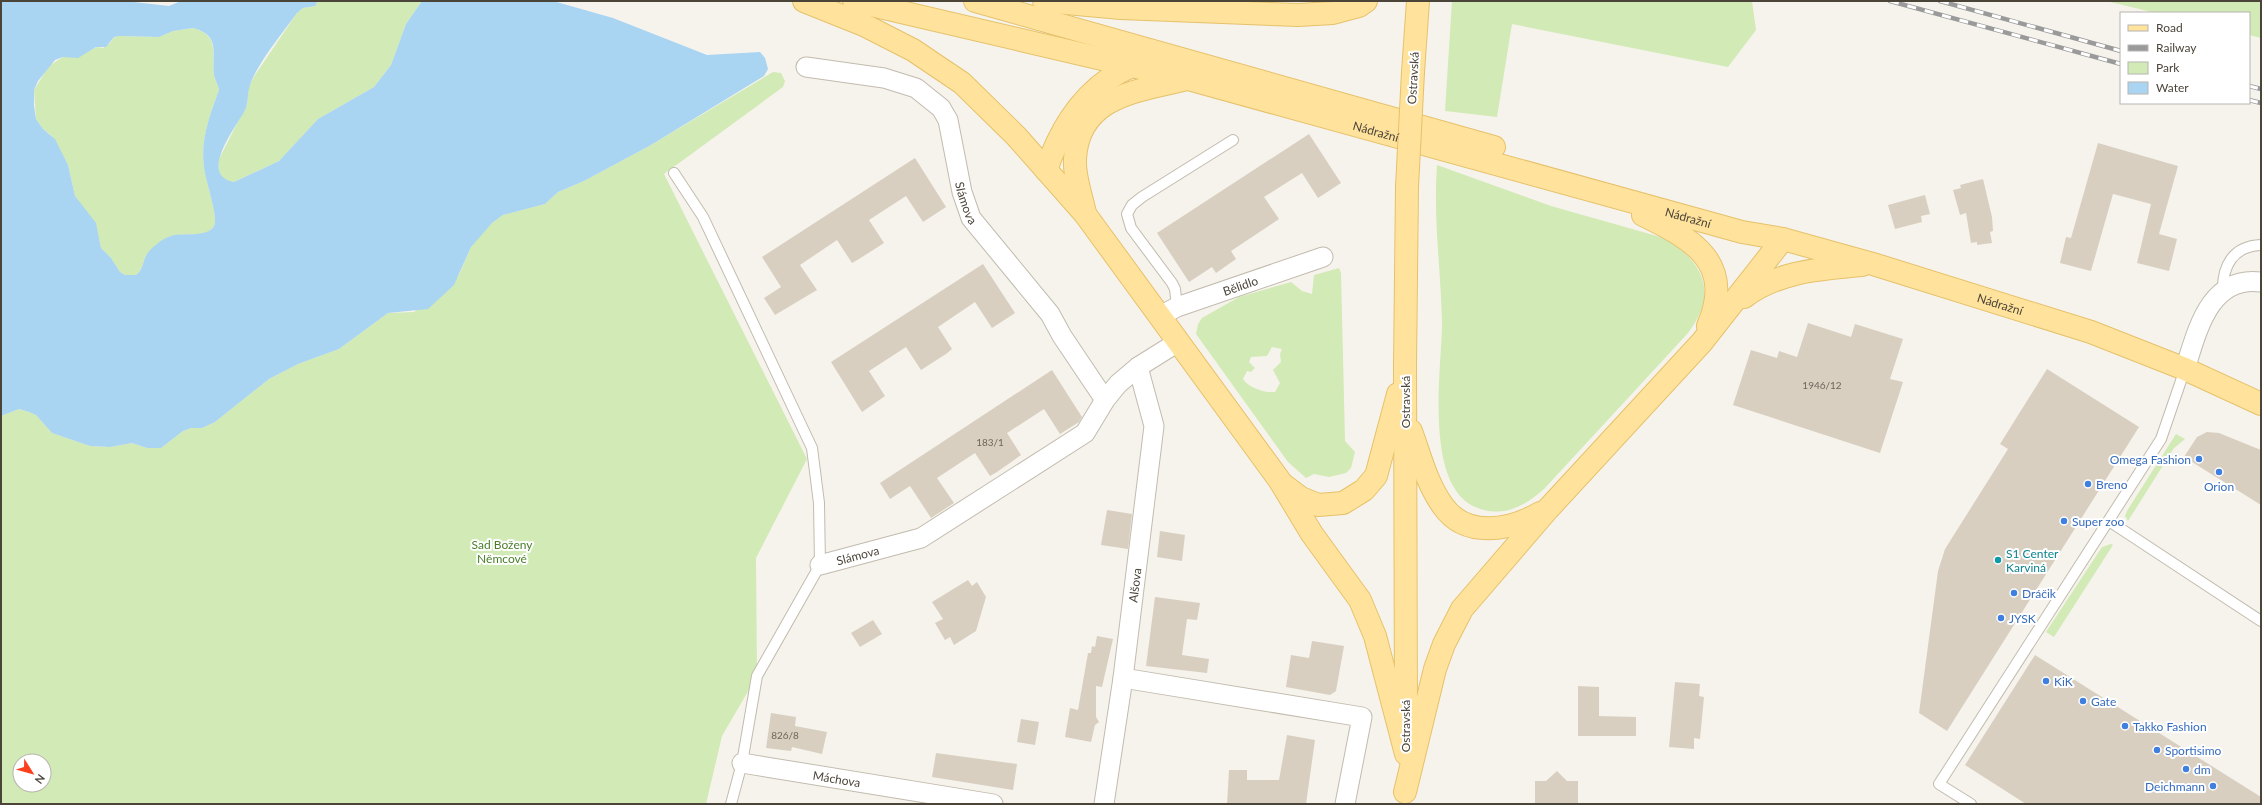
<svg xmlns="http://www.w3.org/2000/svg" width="2262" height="805" viewBox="0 0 2262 805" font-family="Lato,sans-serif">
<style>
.green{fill:#d2eab5;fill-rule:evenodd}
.water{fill:#a9d4f2;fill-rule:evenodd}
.building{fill:#d8cfc1}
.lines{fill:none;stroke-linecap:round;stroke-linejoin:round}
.service-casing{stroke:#c2bbae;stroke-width:12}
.minor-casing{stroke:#c2bbae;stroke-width:21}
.primary-casing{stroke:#e6c16a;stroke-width:24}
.service{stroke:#fff;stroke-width:10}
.minor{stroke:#fff;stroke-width:19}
.primary{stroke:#ffe39c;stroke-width:22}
.rail-casing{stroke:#9a9a9a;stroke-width:4.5}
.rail{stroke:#fff;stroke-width:3;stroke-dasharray:9;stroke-linecap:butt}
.primary-bridge-casing{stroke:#e6c16a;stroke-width:24;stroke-linecap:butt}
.primary-bridge{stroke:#ffe39c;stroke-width:22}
.shop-dot{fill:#3f7fe0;stroke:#fff;stroke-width:1.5}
.culture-dot{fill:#0f9aa8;stroke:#fff;stroke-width:1.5}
.labels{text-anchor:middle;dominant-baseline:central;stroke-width:4;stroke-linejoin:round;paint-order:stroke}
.number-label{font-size:10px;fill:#6e675b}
.street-label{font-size:12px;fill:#4b4439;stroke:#fff}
.shop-label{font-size:12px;fill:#366cbe;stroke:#fff;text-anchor:start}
.park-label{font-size:12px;fill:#4a7f2a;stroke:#fff}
.culture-label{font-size:12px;fill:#0d838f;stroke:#fff;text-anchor:start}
</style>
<rect width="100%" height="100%" fill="#f6f3ec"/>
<g class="green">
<path d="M 318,1 L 422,1 L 406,24 L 391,65 L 374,87 L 318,119 L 279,161 L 234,182 C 220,180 217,172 219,159 L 247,104 L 249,86 L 255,75 L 297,13 L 303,8 L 315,6 Z"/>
<polygon points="1452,1 1752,1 1756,30 1728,67 1512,24 1497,117 1445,111"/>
<polygon points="2106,1 2261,1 2261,38 2249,35 2249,13 2156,13"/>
<path d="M 193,28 C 221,36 211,54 214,75 C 215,80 218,84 219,90 C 210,115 200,140 204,167 C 205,180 219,217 214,226 C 206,240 181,231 168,237 C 162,240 152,249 147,254 C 142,261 144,269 136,275 L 125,275 L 120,272 L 111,258 L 101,248 L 97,230 L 75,196 L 68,165 L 57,144 L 52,136 L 43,129 L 36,119 L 34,90 L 49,66 L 63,57 C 84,56 78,56 97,47 L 103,48 L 110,43 L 114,37 L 120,36 L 159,37 L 173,31 Z"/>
<path d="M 773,72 L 781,73 L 785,81 L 783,87 L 664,174 L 807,459 L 756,558 L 757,676 L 722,736 L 706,804 L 1,804 L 1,416 L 19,409 L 29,412 L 36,415 L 52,433 L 90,446 L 110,447 L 132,443 L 147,448 L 161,448 L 183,431 L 191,428 L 202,428 L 215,422 L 269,379 L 298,364 L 339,349 L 388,313 L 414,312 L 458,277 L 471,247 L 480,235 L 492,223 L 503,215 L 545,204 L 558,192 L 584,181 L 651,145 ZM 20,761 L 44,761 L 44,785 L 20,785 Z"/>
<path d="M 1437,165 L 1551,206 L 1664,238 C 1705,263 1718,293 1688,333 L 1544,489 C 1527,504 1508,516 1484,510 C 1421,496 1442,370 1442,323 C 1441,270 1433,218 1437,165 Z"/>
<path d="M 1339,268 L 1341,273 L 1345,441 L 1355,452 L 1351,468 L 1346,473 L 1329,477 L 1314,474 L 1306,478 L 1288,462 L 1196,334 L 1198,324 L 1202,318 L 1239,297 L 1291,282 L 1302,291 L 1312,294 L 1314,275 ZM 1272,347 L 1282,349 L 1280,354 L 1281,362 L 1273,370 L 1280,383 L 1275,392 C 1264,393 1249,388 1243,379 L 1247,371 L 1251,372 L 1255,368 L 1249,362 L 1251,357 L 1267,356 Z"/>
<polygon points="2176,434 2185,439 2174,448 2128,521 2125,516 2127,511"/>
<polygon points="2111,544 2113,545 2054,637 2046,632 2102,547"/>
</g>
<path class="water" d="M 1,1 L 125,1 L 169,6 L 181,1 L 318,1 L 315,6 L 303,8 L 297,13 C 284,31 257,64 250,85 C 247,94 249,103 244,112 C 235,128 198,176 234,182 L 279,161 L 318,119 L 374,87 L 391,65 L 406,24 L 422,1 L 553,1 L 613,18 L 707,55 L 760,52 L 765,58 L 768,69 L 764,76 L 651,145 L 584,181 L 558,192 L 545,204 L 503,215 L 492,223 L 471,247 L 454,285 L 428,309 L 388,313 L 339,349 L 298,364 L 269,379 L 215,422 L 202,428 L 191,428 L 183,431 L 161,448 L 147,448 L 132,443 L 110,447 L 90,446 L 52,433 L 36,415 L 29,412 L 19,409 L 1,416 ZM 193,28 C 222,36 211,54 214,75 C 215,80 218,84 219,90 C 210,115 200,140 204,167 C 205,180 219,217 214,226 C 207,239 181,231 168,237 C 161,240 151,248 147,254 C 142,262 144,269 136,275 L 125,275 L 120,272 L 111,258 L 101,248 L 96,223 L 75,196 L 68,165 L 55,139 L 43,129 L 36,119 L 34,106 L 34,90 L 38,81 L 55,60 L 63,57 L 78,58 L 96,47 L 106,47 L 114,37 L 120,36 L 159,37 L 173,31 Z"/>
<g class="building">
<polygon points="1309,134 1341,183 1318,198 1302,173 1264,197 1279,219 1231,251 1236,259 1216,273 1212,267 1189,282 1157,233"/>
<polygon points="2098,143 2178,166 2159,234 2177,239 2169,271 2137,263 2151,204 2113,194 2091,271 2060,263 2066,237 2071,238"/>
<polygon points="915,158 946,207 923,222 906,196 869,220 884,243 859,259 852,263 837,240 800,265 817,290 775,315 764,298 781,287 762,257"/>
<polygon points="1983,179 1992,217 1993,231 1990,232 1992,243 1977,245 1977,242 1971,243 1966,213 1960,215 1953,190 1961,188 1960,185"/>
<polygon points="1925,195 1930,214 1921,216 1922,222 1895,229 1888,205"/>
<polygon points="983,264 1015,313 992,328 975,302 938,327 952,349 946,354 921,370 906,347 869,371 885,396 862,412 831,362"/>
<polygon points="1808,323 1851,337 1855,324 1903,339 1890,379 1903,382 1880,453 1733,405 1751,350 1777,358 1779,351 1797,357"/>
<polygon points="2047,369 2139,427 1947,731 1919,713 1938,571 1945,549 2008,449 2000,444"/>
<polygon points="1052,370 1082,417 1079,422 1060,434 1044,409 1007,433 1021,455 997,472 990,476 975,453 937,478 954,503 931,518 910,486 890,499 880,483"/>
<polygon points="2207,432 2219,433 2261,450 2261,505 2184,457 2197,437"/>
<polygon points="1107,510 1132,514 1128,549 1101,545"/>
<polygon points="1160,531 1185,535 1182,561 1157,557"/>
<polygon points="968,580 972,586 977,582 986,597 976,631 954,645 950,637 945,640 935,623 943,619 932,602"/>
<polygon points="1155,597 1200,603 1197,620 1187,619 1182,655 1209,659 1207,673 1146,666"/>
<polygon points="873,620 882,634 860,647 851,633"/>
<polygon points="1097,636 1113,639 1102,687 1096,686 1096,717 1099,722 1095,725 1091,742 1065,737 1070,708 1078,710 1088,653 1091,653 1092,646 1095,647"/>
<polygon points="1312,641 1344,646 1336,691 1330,695 1286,687 1291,655 1309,658"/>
<polygon points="2035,655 2261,797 2261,804 2026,804 1965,765"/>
<polygon points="1675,682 1700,684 1699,696 1704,697 1700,739 1694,738 1694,749 1669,747"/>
<polygon points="1578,686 1599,687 1599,716 1636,717 1636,736 1578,736"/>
<polygon points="771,713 796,717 795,726 827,732 822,754 792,747 791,751 766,748"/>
<polygon points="1021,719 1039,722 1035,745 1017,742"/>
<polygon points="1287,735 1315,740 1306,804 1227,804 1229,770 1247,770 1247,780 1279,780"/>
<polygon points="936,753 1017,764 1013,790 932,777"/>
<polygon points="1557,771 1567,781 1578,781 1578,804 1535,804 1535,781 1546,781"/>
</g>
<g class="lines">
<g class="service-casing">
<g id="service">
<polyline points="674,173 703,217 812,448 819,503 820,565 757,676 742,763 731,804"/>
<path d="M 2223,292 C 2222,266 2233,246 2261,245"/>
<polyline points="1177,307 1175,289 1172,283 1131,228 1127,214 1132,205 1142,197 1233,140"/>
<polyline points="2109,521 2261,621"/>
<polyline points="1971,804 1939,784 2161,439 2185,369"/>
</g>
</g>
<g class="minor-casing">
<g id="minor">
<path id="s1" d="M 806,67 L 884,78 L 916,88 L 941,108 L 948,120 L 962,192 L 971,218 L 1050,314 L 1062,336 L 1105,400"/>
<path id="s2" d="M 1160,316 L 1177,307 L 1323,257"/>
<path d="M 2185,369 C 2197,332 2209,275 2261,282"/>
<path id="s3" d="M 820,565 L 921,538 L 1085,433 L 1105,400 L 1118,384 L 1138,367 L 1178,342"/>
<polyline points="1123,678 1362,717 1345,804"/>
<path id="s4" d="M 742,763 L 993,804"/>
<path id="s5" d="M 1104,804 L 1123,678 L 1154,426 L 1138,367"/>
</g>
</g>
<g class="primary-casing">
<g id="primary">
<polyline points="804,1 864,25 913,50 962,83 1016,136 1085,214 1280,481 1312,534 1360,600 1375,636 1406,754"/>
<path id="s6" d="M 854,1 L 1188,79 L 1742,232 L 1783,239 L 1873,264 L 2091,332 L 2185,369 L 2261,404"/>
<polyline points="975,1 1494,147"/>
<polyline points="1044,1 1121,8 1298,15 1333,13 1359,6 1366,1"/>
<polyline points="1413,72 1418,1"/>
<path d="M 1046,170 C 1059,133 1077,101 1110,78 C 1119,72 1128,66 1138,65"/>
<path d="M 1085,213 C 1081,195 1074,176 1075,159 C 1078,97 1136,91 1183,80"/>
<path d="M 1643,215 C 1693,239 1735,263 1708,326"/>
<path d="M 1744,297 C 1779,271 1820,269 1862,265"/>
<path d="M 1411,431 C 1420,456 1427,484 1443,506 C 1466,539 1511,530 1540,513"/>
<polyline points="1285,486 1301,498 1318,505 1343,503 1364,490 1376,476 1398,394"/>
<polyline points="1406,722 1405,366 1407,187"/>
<polyline points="1405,792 1435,669 1444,644 1462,609 1548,509 1702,342 1783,239"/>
</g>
</g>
<use href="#service" class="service"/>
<use href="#minor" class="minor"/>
<use href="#primary" class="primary"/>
<g class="rail-casing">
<g id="rail">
<polyline points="1890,1 2121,64"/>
<polyline points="1940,1 2121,51"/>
<polyline points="2249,86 2261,89"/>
<polyline points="2249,100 2261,103"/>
</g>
</g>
<use href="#rail" class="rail"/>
<g class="primary-bridge-casing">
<polyline id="primary-bridge" points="1407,187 1413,72"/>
</g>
<use href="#primary-bridge" class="primary-bridge"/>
</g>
<g class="shop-dot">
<circle cx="2199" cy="459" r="4"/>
<circle cx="2219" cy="472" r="4"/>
<circle cx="2088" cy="484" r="4"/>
<circle cx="2064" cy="521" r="4"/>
<circle cx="2014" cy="593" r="4"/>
<circle cx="2001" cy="618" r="4"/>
<circle cx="2046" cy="681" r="4"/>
<circle cx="2083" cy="701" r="4"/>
<circle cx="2125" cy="726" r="4"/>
<circle cx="2157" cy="750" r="4"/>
<circle cx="2186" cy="769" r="4"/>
<circle cx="2213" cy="786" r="4"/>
</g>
<circle class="culture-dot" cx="1998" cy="560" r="4"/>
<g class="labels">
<g class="number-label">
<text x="1822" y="385">1946/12</text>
<text x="990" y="442">183/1</text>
<text x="785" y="735">826/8</text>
</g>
<g class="street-label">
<text transform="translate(1413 78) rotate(-87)">Ostravská</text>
<text stroke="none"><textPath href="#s6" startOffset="538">Nádražní</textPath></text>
<text stroke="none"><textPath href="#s1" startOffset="243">Slámova</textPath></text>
<text stroke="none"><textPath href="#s6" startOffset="862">Nádražní</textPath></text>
<text stroke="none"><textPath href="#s2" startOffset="86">Bělidlo</textPath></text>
<text stroke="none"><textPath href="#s6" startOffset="1186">Nádražní</textPath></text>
<text transform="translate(1405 402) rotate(-90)">Ostravská</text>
<text stroke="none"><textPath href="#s3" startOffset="39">Slámova</textPath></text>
<text stroke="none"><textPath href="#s5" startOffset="221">Alšova</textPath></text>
<text transform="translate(1405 726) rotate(-90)">Ostravská</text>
<text stroke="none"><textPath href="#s4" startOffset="96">Máchova</textPath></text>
</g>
<g class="shop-label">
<text x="2191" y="459" text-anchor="end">Omega Fashion</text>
<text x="2096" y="484">Breno</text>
<text x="2219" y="486" text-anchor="middle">Orion</text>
<text x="2072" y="521">Super zoo</text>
<text x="2022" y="593">Dráčik</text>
<text x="2009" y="618">JYSK</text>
<text x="2054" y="681">KiK</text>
<text x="2091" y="701">Gate</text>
<text x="2133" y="726">Takko Fashion</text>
<text x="2165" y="750">Sportisimo</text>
<text x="2194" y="769">dm</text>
<text x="2205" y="786" text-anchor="end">Deichmann</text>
</g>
<g class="park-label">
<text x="502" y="544">Sad Boženy<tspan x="502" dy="14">Němcové</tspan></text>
</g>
<g class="culture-label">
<text x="2006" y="553">S1 Center<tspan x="2006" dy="14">Karviná</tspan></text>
</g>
</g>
<rect width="2262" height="805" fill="none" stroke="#4b4439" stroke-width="4"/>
<rect x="2120" y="12" width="130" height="92" fill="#ffffff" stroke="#b7b4b0"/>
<rect x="2128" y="25" width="20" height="6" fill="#ffe39c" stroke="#b7b4b0"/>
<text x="2156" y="32" font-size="12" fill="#4b4439">Road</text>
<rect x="2128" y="45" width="20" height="6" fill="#9a9a9a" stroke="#b7b4b0"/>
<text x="2156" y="52" font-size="12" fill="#4b4439">Railway</text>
<rect x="2128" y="62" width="20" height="12" fill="#d2eab5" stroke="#b7b4b0"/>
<text x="2156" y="72" font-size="12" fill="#4b4439">Park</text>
<rect x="2128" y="82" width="20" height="12" fill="#a9d4f2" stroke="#b7b4b0"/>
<text x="2156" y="92" font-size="12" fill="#4b4439">Water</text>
<g transform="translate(32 773) rotate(127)"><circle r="19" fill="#ffffff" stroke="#b7b4b0"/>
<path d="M0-3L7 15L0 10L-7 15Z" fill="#fc3f1d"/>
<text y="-6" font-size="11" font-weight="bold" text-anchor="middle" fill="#4b4439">N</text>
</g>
</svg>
